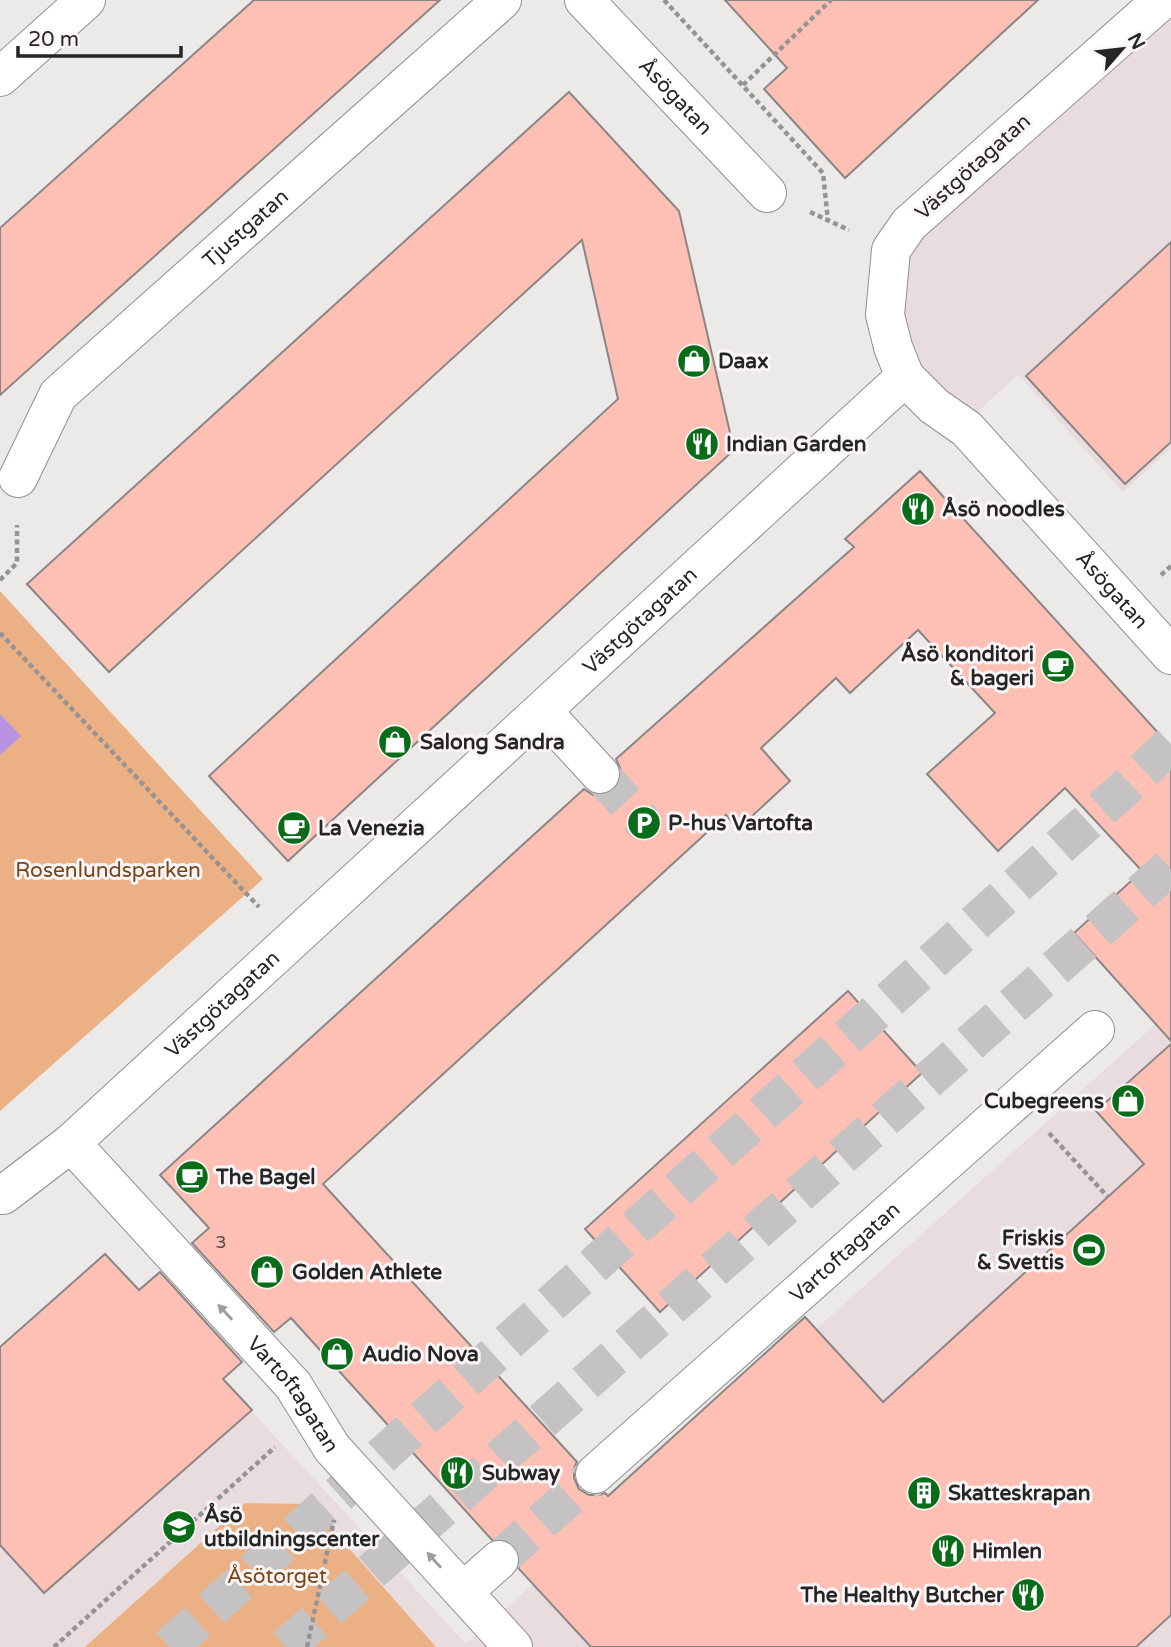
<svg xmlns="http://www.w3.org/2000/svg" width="1171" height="1647" viewBox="0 0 1171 1647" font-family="'Varela Round',sans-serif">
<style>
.built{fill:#e8dcdf}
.green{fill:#ebb184}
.water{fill:#b893e4}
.building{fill:#fec0b5;stroke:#8a8686;stroke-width:2}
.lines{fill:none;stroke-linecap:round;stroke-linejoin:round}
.minor-tunnel{stroke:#c4c2c2;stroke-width:38;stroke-dasharray:38 19;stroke-linecap:butt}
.highway-tunnel{stroke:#c4c2c2;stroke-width:38;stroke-dasharray:38 19;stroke-linecap:butt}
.minor-casing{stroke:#938f90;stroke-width:40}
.path{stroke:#959393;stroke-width:4.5;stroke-dasharray:5 3.5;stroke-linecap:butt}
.minor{stroke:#fff;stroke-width:38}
.oneway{fill:#9d9d9d}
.labels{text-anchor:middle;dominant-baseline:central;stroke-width:6;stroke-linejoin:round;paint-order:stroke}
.number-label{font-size:18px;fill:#5c4c49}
.street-label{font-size:21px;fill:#262525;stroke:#faf6f7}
.poi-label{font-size:21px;font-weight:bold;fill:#262525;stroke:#faf6f7;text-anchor:start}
.park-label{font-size:21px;fill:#784517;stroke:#faf6f7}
</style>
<rect width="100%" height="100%" fill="#ece9e9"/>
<g class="built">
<polygon points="1171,0 1171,448 1123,492 1018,375 964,424 901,374 886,253"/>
<polygon points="1171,1010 1171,1647 0,1647 0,1347 139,1290 151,1280 233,1371 223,1380 466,1644"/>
</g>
<g class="green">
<polygon points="0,591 263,879 0,1111"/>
<polygon points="245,1503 310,1504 436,1647 85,1647"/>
</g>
<polygon class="water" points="0,714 21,736 0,755"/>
<g class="building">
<polygon points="254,0 440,0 0,395 0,228"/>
<polygon points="725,0 1038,0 845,178 764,89 787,68"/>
<polygon points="569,92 679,211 734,450 288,861 209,776 618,399 582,240 109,672 27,584"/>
<polygon points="1171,242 1171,442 1125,484 1026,376"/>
<polygon points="920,471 1171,747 1171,1041 1074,933 1142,871 1065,788 998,851 927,774 995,713 918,630 850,693 836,678 761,748 790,781 738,829 726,815 323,1184 577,1462 574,1468 574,1478 579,1489 589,1495 599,1495 605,1493 608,1496 805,1317 883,1402 1144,1164 1096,1111 1171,1044 1171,1615 1136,1647 591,1647 519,1569 520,1556 515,1545 505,1539 492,1540 291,1318 274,1332 192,1243 209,1228 160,1175 584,789 593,795 604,795 615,790 621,781 621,770 616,759 854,547 845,539"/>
<polygon points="848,991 922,1073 660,1312 585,1229"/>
<polygon points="105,1254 139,1290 160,1272 242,1362 223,1379 252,1410 44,1593 0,1545 0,1347"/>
</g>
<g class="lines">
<g class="minor-tunnel">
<polyline points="600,774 644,823"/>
<polyline points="499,1560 595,1474"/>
</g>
<g class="highway-tunnel">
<polyline points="169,1647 1125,788 1171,744"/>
<polyline points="286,1647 1171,866"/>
</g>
<g class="minor-casing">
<g id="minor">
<path id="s1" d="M 584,0 L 767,193"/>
<path id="s2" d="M 1162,0 L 909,224 L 891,250 L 885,315 L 893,347 L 905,377 L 934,406 L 967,429 L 1171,655"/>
<polyline points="0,77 86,0"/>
<path id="s3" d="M 18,478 L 58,395 L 502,0"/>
<polyline points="543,712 600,774"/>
<path id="s4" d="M 71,1143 L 293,1385 L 332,1448 L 513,1647"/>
<path id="s5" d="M 0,1195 L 3,1195 L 71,1143 L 905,377"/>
<path id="s6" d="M 595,1474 L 1095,1030"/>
<polyline points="463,1592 499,1560"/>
</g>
</g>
<g class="path">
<polyline points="664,0 823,173 828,221"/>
<polyline points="743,85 831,0"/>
<polyline points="810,212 849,230"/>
<polyline points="1161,575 1171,566"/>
<polyline points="0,580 17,563 17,525"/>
<polyline points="0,633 259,907"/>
<polyline points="1049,1133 1108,1197"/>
<polyline points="54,1647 275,1447"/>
<polyline points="307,1647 334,1520"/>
</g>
<use href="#minor" class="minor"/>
</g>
<defs><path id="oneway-solid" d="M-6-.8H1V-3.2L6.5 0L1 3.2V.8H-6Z" transform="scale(1.75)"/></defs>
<g class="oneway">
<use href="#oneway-solid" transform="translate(225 1312) rotate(-133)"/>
<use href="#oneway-solid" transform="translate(434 1560) rotate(-132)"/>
</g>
<defs>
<g id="shop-disc" transform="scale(1.75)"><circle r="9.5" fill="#096c19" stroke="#faf6f7"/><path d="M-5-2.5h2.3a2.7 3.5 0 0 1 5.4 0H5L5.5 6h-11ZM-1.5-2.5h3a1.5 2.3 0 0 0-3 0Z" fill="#fff"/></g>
<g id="restaurant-disc" transform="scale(1.75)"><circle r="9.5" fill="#096c19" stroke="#faf6f7"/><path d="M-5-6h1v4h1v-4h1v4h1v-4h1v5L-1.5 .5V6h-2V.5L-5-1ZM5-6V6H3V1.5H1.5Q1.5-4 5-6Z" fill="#fff"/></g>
<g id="cafe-disc" transform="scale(1.75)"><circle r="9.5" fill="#096c19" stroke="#faf6f7"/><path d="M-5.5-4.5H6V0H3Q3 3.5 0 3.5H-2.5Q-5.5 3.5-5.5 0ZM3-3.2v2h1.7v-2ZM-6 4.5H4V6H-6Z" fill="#fff"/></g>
<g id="parking-disc" transform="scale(1.75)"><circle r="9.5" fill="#096c19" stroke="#faf6f7"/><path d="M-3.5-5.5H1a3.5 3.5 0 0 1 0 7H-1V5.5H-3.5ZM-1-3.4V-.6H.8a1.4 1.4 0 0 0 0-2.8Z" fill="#fff"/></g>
<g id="stadium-disc" transform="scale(1.75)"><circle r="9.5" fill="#096c19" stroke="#faf6f7"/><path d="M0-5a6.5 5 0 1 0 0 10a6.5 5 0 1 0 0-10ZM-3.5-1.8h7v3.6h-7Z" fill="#fff"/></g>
<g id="building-disc" transform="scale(1.75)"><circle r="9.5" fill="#096c19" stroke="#faf6f7"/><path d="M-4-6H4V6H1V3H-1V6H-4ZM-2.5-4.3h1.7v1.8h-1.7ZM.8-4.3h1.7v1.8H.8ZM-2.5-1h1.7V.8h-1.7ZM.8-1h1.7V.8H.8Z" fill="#fff"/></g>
<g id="school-disc" transform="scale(1.75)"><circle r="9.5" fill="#096c19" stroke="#faf6f7"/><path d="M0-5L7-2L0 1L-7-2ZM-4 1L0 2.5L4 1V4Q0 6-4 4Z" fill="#fff"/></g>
</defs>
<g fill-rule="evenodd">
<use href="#shop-disc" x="694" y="361"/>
<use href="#restaurant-disc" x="702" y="444"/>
<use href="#restaurant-disc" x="918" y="509"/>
<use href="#cafe-disc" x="1058" y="666"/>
<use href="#shop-disc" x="395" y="742"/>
<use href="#parking-disc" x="644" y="823"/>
<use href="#cafe-disc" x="294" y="828"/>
<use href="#shop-disc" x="1128" y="1101"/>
<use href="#cafe-disc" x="192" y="1177"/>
<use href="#stadium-disc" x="1089" y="1250"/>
<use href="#shop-disc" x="267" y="1272"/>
<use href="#shop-disc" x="337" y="1354"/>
<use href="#restaurant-disc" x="457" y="1473"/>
<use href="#building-disc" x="924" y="1493"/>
<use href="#school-disc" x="179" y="1527"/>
<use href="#restaurant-disc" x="948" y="1551"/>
<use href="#restaurant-disc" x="1028" y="1595"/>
</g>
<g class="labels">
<g class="number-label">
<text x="221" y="1242">3</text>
</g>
<g class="street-label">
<text stroke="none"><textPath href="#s1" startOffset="133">Åsögatan</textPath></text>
<text transform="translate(973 167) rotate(-42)">Västgötagatan</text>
<text stroke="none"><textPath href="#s3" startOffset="343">Tjustgatan</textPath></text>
<text stroke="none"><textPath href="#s2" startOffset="798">Åsögatan</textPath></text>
<text stroke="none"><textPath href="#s5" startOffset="861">Västgötagatan</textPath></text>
<text stroke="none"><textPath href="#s5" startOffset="294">Västgötagatan</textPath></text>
<text stroke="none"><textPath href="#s6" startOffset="334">Vartoftagatan</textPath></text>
<text stroke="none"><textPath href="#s4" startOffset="336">Vartoftagatan</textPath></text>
</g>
<g class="poi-label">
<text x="718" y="361">Daax</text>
<text x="726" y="444">Indian Garden</text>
<text x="942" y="509">Åsö noodles</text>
<text x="1034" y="654" text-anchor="end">Åsö konditori<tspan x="1034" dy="24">&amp; bageri</tspan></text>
<text x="420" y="742">Salong Sandra</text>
<text x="668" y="823">P-hus Vartofta</text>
<text x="318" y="828">La Venezia</text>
<text x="1104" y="1101" text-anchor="end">Cubegreens</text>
<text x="216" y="1177">The Bagel</text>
<text x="1064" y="1238" text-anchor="end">Friskis<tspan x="1064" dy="24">&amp; Svettis</tspan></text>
<text x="292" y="1272">Golden Athlete</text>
<text x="362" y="1354">Audio Nova</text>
<text x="482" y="1473">Subway</text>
<text x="948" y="1493">Skatteskrapan</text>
<text x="204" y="1515">Åsö<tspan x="204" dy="24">utbildningscenter</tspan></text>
<text x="972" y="1551">Himlen</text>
<text x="1004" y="1595" text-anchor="end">The Healthy Butcher</text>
</g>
<g class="park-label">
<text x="108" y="870">Rosenlundsparken</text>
<text x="277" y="1576">Åsötorget</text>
</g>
</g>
<g transform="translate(1122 49) rotate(62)" stroke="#faf6f7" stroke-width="5" paint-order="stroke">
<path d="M0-5L12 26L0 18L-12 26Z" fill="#262525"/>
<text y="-10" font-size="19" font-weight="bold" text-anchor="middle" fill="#262525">N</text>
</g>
<path d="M18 46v10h163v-10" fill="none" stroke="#262525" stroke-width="3.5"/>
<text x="28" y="46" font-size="21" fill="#262525" stroke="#faf6f7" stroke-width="5" paint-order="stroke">20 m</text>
</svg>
